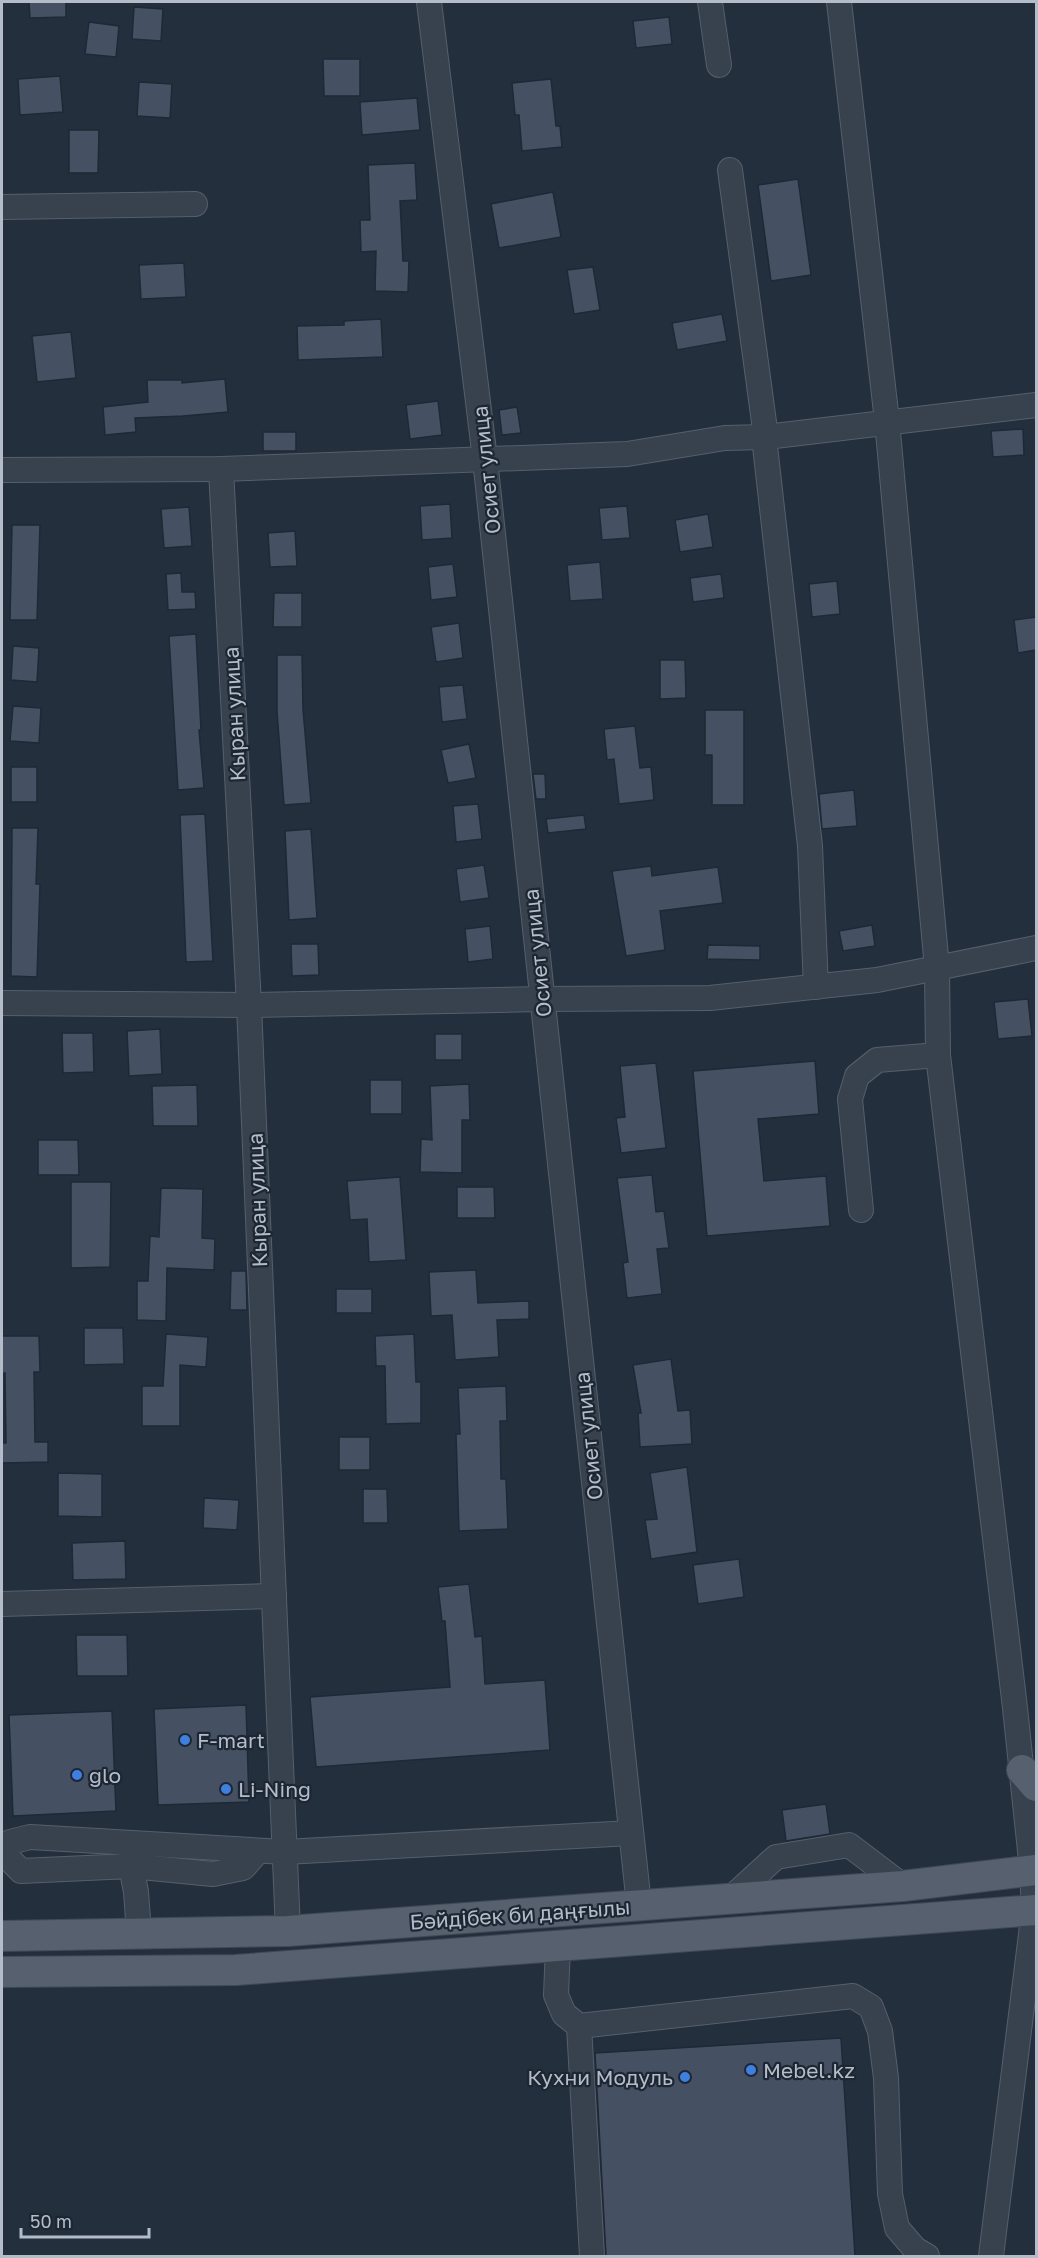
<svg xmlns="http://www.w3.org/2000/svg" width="1038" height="2258" viewBox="0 0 1038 2258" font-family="'Golos Text',sans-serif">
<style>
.building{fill:#455162;stroke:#1f2835;stroke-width:1.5}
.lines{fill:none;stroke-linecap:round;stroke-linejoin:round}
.minor-casing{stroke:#565f6c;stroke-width:26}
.major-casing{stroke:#414a57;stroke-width:32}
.minor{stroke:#38414e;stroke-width:24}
.major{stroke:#56606e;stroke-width:30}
.shop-dot{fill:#3f7fe0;stroke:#1d2633;stroke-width:2}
.labels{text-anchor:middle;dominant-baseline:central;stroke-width:4.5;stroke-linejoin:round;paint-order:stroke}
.street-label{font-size:21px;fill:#b4bcc9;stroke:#1d2633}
.poi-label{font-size:21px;fill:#b4bcc9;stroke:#1d2633;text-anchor:start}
</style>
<rect width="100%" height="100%" fill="#242f3e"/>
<g class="building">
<polygon points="29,2 66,2 66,17 30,18"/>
<polygon points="134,7 163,9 161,41 132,39"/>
<polygon points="669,17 672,44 636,48 633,21"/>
<polygon points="89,22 119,26 116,57 85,54"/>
<polygon points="323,59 360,59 360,96 324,96"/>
<polygon points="60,76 63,112 20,115 18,79"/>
<polygon points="551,79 556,126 560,126 562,147 522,151 519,115 515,115 512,83"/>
<polygon points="139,82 172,84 170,118 137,116"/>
<polygon points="417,98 420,130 362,135 360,102"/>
<polygon points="69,130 99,130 98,173 69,173"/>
<polygon points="415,163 417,200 400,201 403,261 409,261 408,292 375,291 376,251 361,252 360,220 370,220 368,165"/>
<polygon points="798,179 811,275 771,281 758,185"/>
<polygon points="553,192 561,237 499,248 491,204"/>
<polygon points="184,263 186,297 141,299 139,265"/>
<polygon points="593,267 600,310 574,314 567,270"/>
<polygon points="722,314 727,341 677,350 672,323"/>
<polygon points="381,319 383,357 298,360 297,326 344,325 344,321"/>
<polygon points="71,332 76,378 37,382 32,336"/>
<polygon points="225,379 228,412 183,416 135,418 136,432 105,435 103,407 148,402 147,380 182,380 182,383"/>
<polygon points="438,401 442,435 410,439 406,405"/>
<polygon points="517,407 521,433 502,435 499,410"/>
<polygon points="1023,429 1024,455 993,457 991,431"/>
<rect x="263" y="432" width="33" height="19"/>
<polygon points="450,504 452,538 422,540 420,506"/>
<polygon points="627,506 630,538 602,540 599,508"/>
<polygon points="189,507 192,546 164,548 161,509"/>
<polygon points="708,514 713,547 680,552 675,520"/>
<polygon points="12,525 40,525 37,620 10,620"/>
<polygon points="295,531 297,566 270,567 268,533"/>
<polygon points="600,562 603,599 570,601 567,565"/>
<polygon points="453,564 457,597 431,600 428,567"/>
<polygon points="181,573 182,592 195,592 196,609 168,610 166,574"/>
<polygon points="721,574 724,598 693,602 690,578"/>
<polygon points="837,581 840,614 812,617 809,584"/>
<polygon points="274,593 302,593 302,627 273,627"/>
<polygon points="1036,617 1036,650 1018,653 1014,620"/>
<polygon points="459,623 463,658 436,662 431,627"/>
<polygon points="196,634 201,730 199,730 204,788 178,790 169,636"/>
<polygon points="13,646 39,648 37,682 11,680"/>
<polygon points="277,655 302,655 303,709 311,803 284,805 277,711"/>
<polygon points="660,660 685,660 686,698 660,699"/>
<polygon points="463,685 467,719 442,722 439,687"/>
<polygon points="13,706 41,708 39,743 10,741"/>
<polygon points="705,710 744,710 744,805 712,805 712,755 705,755"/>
<polygon points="635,726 640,768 651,767 654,800 619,804 614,759 607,760 604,729"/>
<polygon points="469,744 476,778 448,783 441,750"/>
<rect x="11" y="767" width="26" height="35"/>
<polygon points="533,774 545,774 546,799 536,799"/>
<polygon points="854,790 857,826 822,829 819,794"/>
<polygon points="478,804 482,839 456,842 453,806"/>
<polygon points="205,814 213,961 186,962 180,815"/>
<polygon points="584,815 586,829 548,833 546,819"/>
<polygon points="12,828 38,828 36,884 40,884 37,977 11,976"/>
<polygon points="311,829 317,918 289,920 285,831"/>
<polygon points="484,865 489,898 460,902 456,869"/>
<polygon points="651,866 652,876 718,867 723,903 660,911 665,950 626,956 612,871"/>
<polygon points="872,925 875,946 843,951 839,931"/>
<polygon points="490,926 493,959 468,962 465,929"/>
<polygon points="291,944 318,944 319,975 292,976"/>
<polygon points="708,945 760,946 760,960 707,959"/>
<polygon points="1028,999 1032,1036 998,1039 994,1002"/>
<polygon points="160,1029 162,1074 129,1076 127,1031"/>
<polygon points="62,1033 93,1033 94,1072 63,1073"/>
<rect x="435" y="1034" width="27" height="26"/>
<polygon points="815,1061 819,1114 758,1119 764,1181 826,1176 830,1226 707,1236 693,1071"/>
<polygon points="656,1063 666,1148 621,1153 616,1118 625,1117 620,1066"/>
<rect x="370" y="1080" width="32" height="34"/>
<polygon points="469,1084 470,1120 462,1120 462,1173 420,1172 421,1139 432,1140 430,1086"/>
<polygon points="197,1085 198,1126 153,1126 152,1086"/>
<polygon points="38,1140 78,1140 79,1175 38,1175"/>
<polygon points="652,1175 656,1212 664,1211 669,1248 657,1249 662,1294 627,1298 623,1263 628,1262 617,1178"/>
<polygon points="400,1177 406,1260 369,1262 367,1219 350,1220 347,1181"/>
<polygon points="71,1182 111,1182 110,1267 71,1268"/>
<polygon points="457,1187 494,1187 495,1218 457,1218"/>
<polygon points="161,1188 203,1189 202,1238 215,1239 214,1270 167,1268 166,1321 137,1320 137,1281 148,1281 150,1236 159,1237"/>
<polygon points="476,1270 478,1303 529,1301 529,1319 497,1320 499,1357 455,1360 452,1315 431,1316 429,1272"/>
<polygon points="231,1271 246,1271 247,1310 230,1310"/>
<rect x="336" y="1289" width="36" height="24"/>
<polygon points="84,1328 123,1328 124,1364 84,1365"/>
<polygon points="166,1334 208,1337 206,1367 180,1365 180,1426 142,1426 142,1386 163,1386"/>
<polygon points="414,1334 416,1382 421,1382 421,1423 386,1424 385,1366 376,1366 375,1336"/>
<polygon points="2,1336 39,1336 40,1372 34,1372 35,1442 48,1442 48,1462 2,1463 2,1443 6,1443 5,1373 2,1373"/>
<polygon points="671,1359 678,1411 690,1410 692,1444 640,1447 638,1413 641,1413 633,1365"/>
<polygon points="506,1386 507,1421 500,1421 501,1479 506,1479 508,1529 459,1531 456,1434 460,1434 458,1388"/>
<rect x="339" y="1437" width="31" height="33"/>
<polygon points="687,1467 697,1552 651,1559 645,1520 657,1519 650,1473"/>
<polygon points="58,1473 102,1474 102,1517 58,1516"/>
<polygon points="363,1489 387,1489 388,1523 363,1523"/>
<polygon points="204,1498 239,1500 237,1530 203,1528"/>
<polygon points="125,1541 126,1579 73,1580 72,1543"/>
<polygon points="739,1559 744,1597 698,1604 693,1565"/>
<polygon points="469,1584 475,1637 482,1636 485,1684 545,1680 550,1750 316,1767 310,1697 450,1687 445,1621 442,1621 438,1587"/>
<polygon points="76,1635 127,1635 128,1676 77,1676"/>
<polygon points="246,1705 249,1802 158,1805 154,1709"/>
<polygon points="112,1711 116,1811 13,1816 9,1715"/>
<polygon points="826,1804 830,1834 786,1841 782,1810"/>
<polygon points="841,2038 855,2256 606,2256 595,2053"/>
</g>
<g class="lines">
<g class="minor-casing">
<g id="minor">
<polyline points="429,2 485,459 639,1905"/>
<polyline points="710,2 719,65"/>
<polyline points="839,2 887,421 937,968 938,1055 1015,1708 1032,1870 1034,1910 991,2256"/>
<polyline points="730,170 766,437"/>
<polyline points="2,207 195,204"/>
<polyline points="764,437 810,846 816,987"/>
<polyline points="221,469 249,1005 288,1931"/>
<polyline points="2,470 221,469 627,454 725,438 766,437 1036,405"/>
<polyline points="2,1003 249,1005 541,999 710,998 877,980 1036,948"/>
<polyline points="861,1210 850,1099 857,1076 877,1060 938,1055"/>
<polyline points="2,1604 274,1596"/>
<polyline points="131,1866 213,1874 243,1868 258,1851"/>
<polyline points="731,1898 776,1857 849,1845 903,1886"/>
<polyline points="139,1933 136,1892 131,1866 21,1871 11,1861 5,1852 10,1842 30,1837 285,1852 631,1833"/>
<polyline points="558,1946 556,1995 564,2014 579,2026 853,1996 871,2007 880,2031 886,2078 890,2194 897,2228 915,2249 927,2256"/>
<polyline points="579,2026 592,2256"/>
</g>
</g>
<g class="major-casing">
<g id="major">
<polyline points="1022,1770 1036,1786"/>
<polyline points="2,1936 288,1931 903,1886 1036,1870"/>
<polyline points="2,1972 236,1970 1036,1910"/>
</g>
</g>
<use href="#minor" class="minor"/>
<use href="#major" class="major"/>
</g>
<g class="shop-dot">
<circle cx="185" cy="1740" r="6"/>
<circle cx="77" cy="1775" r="6"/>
<circle cx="226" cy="1789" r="6"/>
<circle cx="751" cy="2070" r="6"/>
<circle cx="685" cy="2077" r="6"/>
</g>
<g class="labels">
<g class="street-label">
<text transform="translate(486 470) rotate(-96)">Осиет улица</text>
<text transform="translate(234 714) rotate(-93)">Кыран улица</text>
<text transform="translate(537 953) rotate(-96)">Осиет улица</text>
<text transform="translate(257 1200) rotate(-92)">Кыран улица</text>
<text transform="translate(588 1436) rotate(-96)">Осиет улица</text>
<text transform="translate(520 1914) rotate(-4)">Бәйдібек би даңғылы</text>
</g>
<g class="poi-label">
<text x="197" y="1740">F-mart</text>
<text x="89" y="1775">glo</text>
<text x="238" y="1789">Li-Ning</text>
<text x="763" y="2070">Mebel.kz</text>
<text x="673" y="2077" text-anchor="end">Кухни Модуль</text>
</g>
</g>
<rect width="1038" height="2258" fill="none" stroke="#b4bcc9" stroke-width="6"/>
<path d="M21 2228v9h128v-9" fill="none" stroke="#b4bcc9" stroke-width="3"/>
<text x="30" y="2228" font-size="18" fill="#b4bcc9" stroke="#1d2633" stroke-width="4.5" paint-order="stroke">50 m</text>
</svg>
